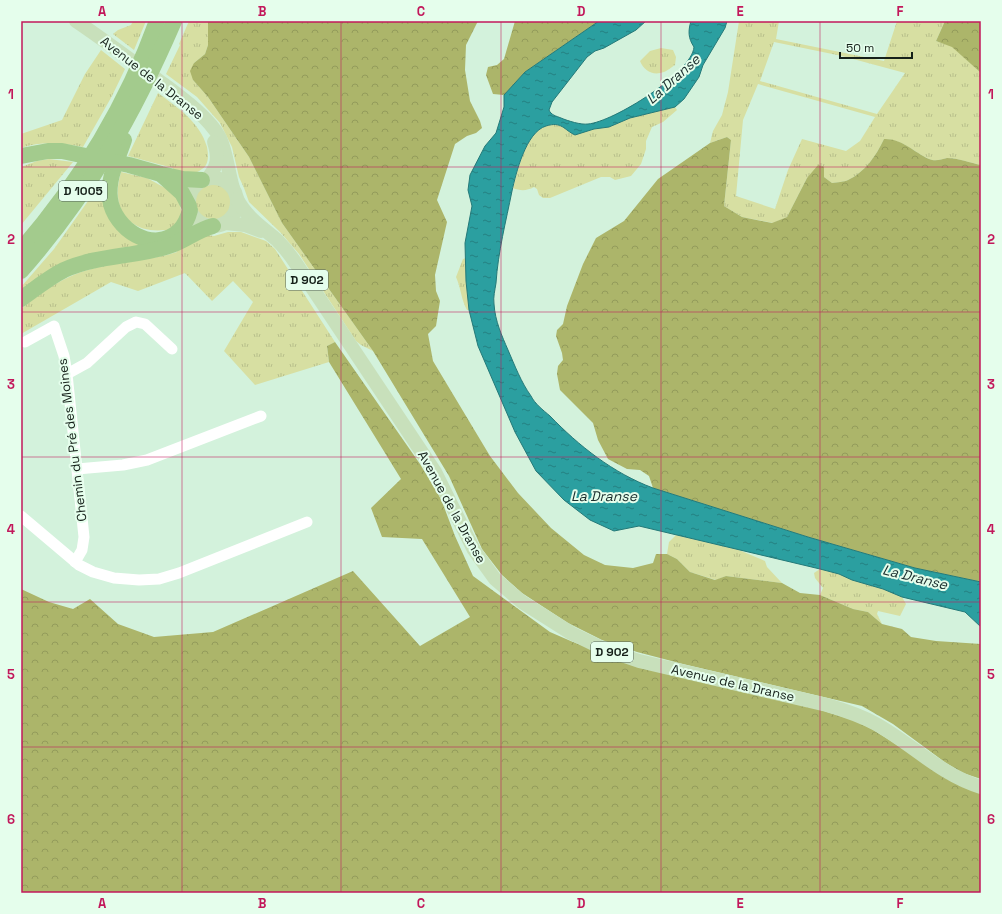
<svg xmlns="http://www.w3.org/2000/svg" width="1002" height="914" viewBox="0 0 1002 914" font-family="'Space Grotesk',sans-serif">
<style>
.grass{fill:url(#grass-tufts);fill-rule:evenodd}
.forest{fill:url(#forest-crowns)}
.water{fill:url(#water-ripples);stroke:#247978}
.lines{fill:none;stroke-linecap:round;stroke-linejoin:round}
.minor{stroke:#fff;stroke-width:11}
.major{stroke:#c8e0bb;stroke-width:14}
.highway{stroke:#a3cb8d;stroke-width:16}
.grid{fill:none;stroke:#c2185b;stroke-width:1;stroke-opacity:0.55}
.labels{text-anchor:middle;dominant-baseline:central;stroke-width:4;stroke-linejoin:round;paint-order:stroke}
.shield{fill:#e5feec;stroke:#536358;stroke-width:1}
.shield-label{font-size:12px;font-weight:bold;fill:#152019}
.street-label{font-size:13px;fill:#152019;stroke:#e5feec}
.water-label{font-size:14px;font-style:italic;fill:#1a2d2d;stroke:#e5feec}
.neatline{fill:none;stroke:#c2185b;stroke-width:1.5}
.grid-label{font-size:13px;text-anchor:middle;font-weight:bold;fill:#c2185b}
</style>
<defs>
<pattern id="grass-tufts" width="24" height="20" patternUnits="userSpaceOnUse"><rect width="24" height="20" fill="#d7dfa2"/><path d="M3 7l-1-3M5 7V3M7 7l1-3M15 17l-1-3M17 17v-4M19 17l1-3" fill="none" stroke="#b8bf8b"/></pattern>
<pattern id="forest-crowns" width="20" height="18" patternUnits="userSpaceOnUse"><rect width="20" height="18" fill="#acb56a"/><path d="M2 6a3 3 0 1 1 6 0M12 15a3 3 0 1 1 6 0" fill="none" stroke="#939b5b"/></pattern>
<pattern id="water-ripples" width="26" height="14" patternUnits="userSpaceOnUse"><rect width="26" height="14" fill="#2b9fa0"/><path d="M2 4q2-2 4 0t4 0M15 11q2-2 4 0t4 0" fill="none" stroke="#248182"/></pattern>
</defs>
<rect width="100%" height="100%" fill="#d3f2dc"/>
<g class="grass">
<polygon points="133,21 146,21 134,50 113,34 118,30 131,25"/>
<polygon points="189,21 208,21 208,45 205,54 194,63 193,80 208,97 249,157 282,223 373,351 361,345 356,341 299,254 281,233 249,202 244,188 239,177 232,147 220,123 197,97 166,74 180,45 179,44"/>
<path d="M 739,21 L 779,21 L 776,39 L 884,61 L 897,21 L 945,21 L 936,41 L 952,46 L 981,73 L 981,165 C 971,163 958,158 947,158 C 941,159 936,162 929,159 C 914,152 902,139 884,139 C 876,156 865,172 848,180 C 844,182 837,182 832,183 L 824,177 L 824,168 L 807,178 L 787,217 L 773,223 L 742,217 L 724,206 L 731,140 L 727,137 L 710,143 L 713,131 L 722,115 L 728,92 ZM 774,42 L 842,56 L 905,73 L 877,114 L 760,81 ZM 758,84 L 875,117 L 860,141 L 846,151 L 802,139 L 788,170 L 775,209 L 736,196 L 743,120 Z"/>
<path d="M 661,48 L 673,50 L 676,57 L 675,65 C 672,67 667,71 664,72 C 653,76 644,71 640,61 L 650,51 Z"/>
<path d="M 101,50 L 125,69 L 112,96 L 83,147 C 62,143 42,141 21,148 L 21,134 L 62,120 L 85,74 Z"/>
<path d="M 158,93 C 178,108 200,122 207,147 C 208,153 209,159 206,165 C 203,170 196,172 191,176 L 173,171 L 173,168 L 128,156 Z"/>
<path d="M 675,107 L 677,110 L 663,122 L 652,127 L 646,141 L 646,149 L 641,164 L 631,176 L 615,180 L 610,177 L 601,177 L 550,198 L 543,198 L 539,195 L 537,189 L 534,187 C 527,191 520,191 513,188 C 519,167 528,121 557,125 C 565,126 568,132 575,135 L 594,129 L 609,127 L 630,118 Z"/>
<polygon points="49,159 73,162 21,225 21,167 37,161"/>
<path d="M 121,172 L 147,178 L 167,189 L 170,188 L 179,202 L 183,217 L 166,233 L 165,230 C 142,233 120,222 118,197 C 117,188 119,180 121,172 Z"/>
<polygon points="105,177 105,193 146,244 21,295 21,287 54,249"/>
<circle cx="213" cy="202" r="18"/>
<path d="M 228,232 L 241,232 L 266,241 L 275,249 L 335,342 L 327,346 L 329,362 L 255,385 L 224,351 L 253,302 L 233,281 L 212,301 L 185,273 L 138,291 L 111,282 L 21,334 L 21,309 C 36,297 51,285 69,277 C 100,263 135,262 167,255 L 177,252 L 177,250 L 208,235 L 214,236 Z"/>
<path d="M 466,258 L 466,281 L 469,310 L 467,310 C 461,299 461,288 456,277 L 463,259 Z"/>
<polygon points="676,535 739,550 765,561 767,567 782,583 726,576 716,580 690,572 677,559 667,554 669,542"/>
<polygon points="820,569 839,574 852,580 883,589 902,597 906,604 900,616 878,611 877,614 882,624 868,612 853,609 820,595 823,588 815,578 814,573"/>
</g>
<g class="forest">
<polygon points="208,21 478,21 466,45 465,70 470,101 480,121 482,128 476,133 467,136 455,144 437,200 447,222 435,275 436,291 440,301 436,326 428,334 433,361 490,456 518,493 551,528 584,555 605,565 633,568 653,563 656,554 667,554 677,559 690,572 715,580 726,576 782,583 800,593 820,595 853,609 868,612 882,624 902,629 911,637 936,641 981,644 981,779 963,773 946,763 893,724 862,706 683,664 637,652 602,640 568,623 522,593 502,575 482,549 449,476 373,351 282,223 249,157 208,97 193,80 190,71 194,63 205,54 208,45"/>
<polygon points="515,21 599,21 525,72 504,95 493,94 486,75 488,67 497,65 504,59"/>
<polygon points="945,21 981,21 981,73 952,47 936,41"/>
<path d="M 727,137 L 731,140 L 724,206 L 742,217 L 772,223 L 787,217 L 807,178 L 818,165 L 824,167 L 824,177 L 832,183 C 837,182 844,182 848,180 C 865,172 876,156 884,139 C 901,138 914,152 929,159 C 936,162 941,159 947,158 C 958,158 971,163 981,165 L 981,582 L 915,568 L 808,537 L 653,488 L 649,476 L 640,470 L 627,469 L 608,459 L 598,440 L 593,423 L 560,390 L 557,374 L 558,366 L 563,360 L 562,353 L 556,336 L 557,330 L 563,324 L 567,306 L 583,264 L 596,238 L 624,221 L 658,179 L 710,143 Z"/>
<polygon points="335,342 420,464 441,499 455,536 473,576 550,632 573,642 642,667 801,704 853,720 872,729 905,750 981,792 981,893 21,893 21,589 49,602 73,609 90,599 118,624 154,637 213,632 353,571 420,646 470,617 422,539 382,537 371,508 401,479 329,362 327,346"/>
</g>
<path class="water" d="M 599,21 L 646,21 L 636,30 L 604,48 L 595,51 L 587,57 L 552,102 L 549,110 C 551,115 556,116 561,118 C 568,121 581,125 588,124 C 613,122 692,73 694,47 C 688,38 688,31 691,21 L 727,21 L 725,28 L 703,65 L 699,77 L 684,99 L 675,107 L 630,118 L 609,127 L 594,129 L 575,135 C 564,130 562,121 546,126 C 526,132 516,173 512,191 C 506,221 498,252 496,283 C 495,290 493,297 494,304 C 495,321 502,336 508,350 C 515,366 521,382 531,396 C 535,404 543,410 550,416 C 579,446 613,473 653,488 L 808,537 L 915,568 L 981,582 L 981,627 L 965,612 L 902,597 L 883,589 L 852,580 L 839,574 L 820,569 L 639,526 L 614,531 L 590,520 L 564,500 L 536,471 L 515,432 L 478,346 L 469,310 L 466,281 L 465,243 L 472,206 L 468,190 L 470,175 L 485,146 L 496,133 L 504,107 L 504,95 L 525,72 Z"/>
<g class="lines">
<g class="minor">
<polyline points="25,342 54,326 64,356 67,374 84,537 82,550 75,562"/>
<polyline points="67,374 87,363 126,327 136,322 145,324 172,349"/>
<polyline points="77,469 123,465 147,460 261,416"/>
<polyline points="21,516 79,565 93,572 114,578 139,580 159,579 179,573 307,522"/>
</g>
<g class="major">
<path d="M 76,21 C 104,40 131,60 158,80 C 178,95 208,116 220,138 C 227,154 228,172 233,188"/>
<circle cx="213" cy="202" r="24"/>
<path d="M 207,179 C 218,166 219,158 214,142"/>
<path d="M 237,199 C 246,217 263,228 277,240 C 284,247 291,256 297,265 L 435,472 L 474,550 L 495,579 L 522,602 L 571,633 L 604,649 L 639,661 L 827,705 C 844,710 860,715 876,724 C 912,744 941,775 981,787"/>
<polyline points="225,223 245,225 261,231"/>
</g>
<g class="highway">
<path d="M 124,140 C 118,158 107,179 110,199 C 114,229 153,255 179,231 C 185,225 188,218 190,210"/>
<polyline points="21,156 48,151 62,151 129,165 161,174 183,179 202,180"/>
<polyline points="162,175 182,193 189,206"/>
<path d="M 21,250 C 79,183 127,104 157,21"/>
<path d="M 21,271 C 88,195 134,114 174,21"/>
<path d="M 21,299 C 35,289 48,278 64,270 C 97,255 135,257 169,246 C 185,241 197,230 213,226"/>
</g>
</g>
<path class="grid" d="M 182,21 L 182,893M 341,21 L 341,893M 501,21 L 501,893M 661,21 L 661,893M 820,21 L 820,893M 21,167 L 981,167M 21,312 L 981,312M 21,457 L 981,457M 21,602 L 981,602M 21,747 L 981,747"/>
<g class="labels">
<g class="shield">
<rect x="59" y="181" width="48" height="20" rx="3"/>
<rect x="286" y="270" width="42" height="20" rx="3"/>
<rect x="591" y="642" width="42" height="20" rx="3"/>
</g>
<g class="shield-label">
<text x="83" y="191">D 1005</text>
<text x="307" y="280">D 902</text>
<text x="612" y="652">D 902</text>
</g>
<g class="street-label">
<text transform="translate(152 78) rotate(38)">Avenue de la Dranse</text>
<text transform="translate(72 440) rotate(-97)">Chemin du Pré des Moines</text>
<text transform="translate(452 507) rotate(61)">Avenue de la Dranse</text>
<text transform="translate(733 683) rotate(13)">Avenue de la Dranse</text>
</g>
<g class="water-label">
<text transform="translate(673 79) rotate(-42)">La Dranse</text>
<text x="604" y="496">La Dranse</text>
<text transform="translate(915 577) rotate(14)">La Dranse</text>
</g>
</g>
<rect width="1002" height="914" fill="none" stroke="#e5feec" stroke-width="44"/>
<path d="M840 52v6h72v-6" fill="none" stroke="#152019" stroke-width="2"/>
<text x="846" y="52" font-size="12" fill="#152019" stroke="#e5feec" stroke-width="3" paint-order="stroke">50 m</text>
<rect x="22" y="22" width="958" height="870" class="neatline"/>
<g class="grid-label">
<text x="102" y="16">A</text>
<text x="262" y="16">B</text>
<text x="421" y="16">C</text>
<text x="581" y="16">D</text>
<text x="740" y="16">E</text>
<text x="900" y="16">F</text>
<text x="11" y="99">1</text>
<text x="991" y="99">1</text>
<text x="11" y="244">2</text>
<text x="991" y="244">2</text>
<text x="11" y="389">3</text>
<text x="991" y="389">3</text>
<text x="11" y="534">4</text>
<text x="991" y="534">4</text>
<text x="11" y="679">5</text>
<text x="991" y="679">5</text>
<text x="11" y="824">6</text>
<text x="991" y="824">6</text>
<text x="102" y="908">A</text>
<text x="262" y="908">B</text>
<text x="421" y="908">C</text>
<text x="581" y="908">D</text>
<text x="740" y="908">E</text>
<text x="900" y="908">F</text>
</g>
</svg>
